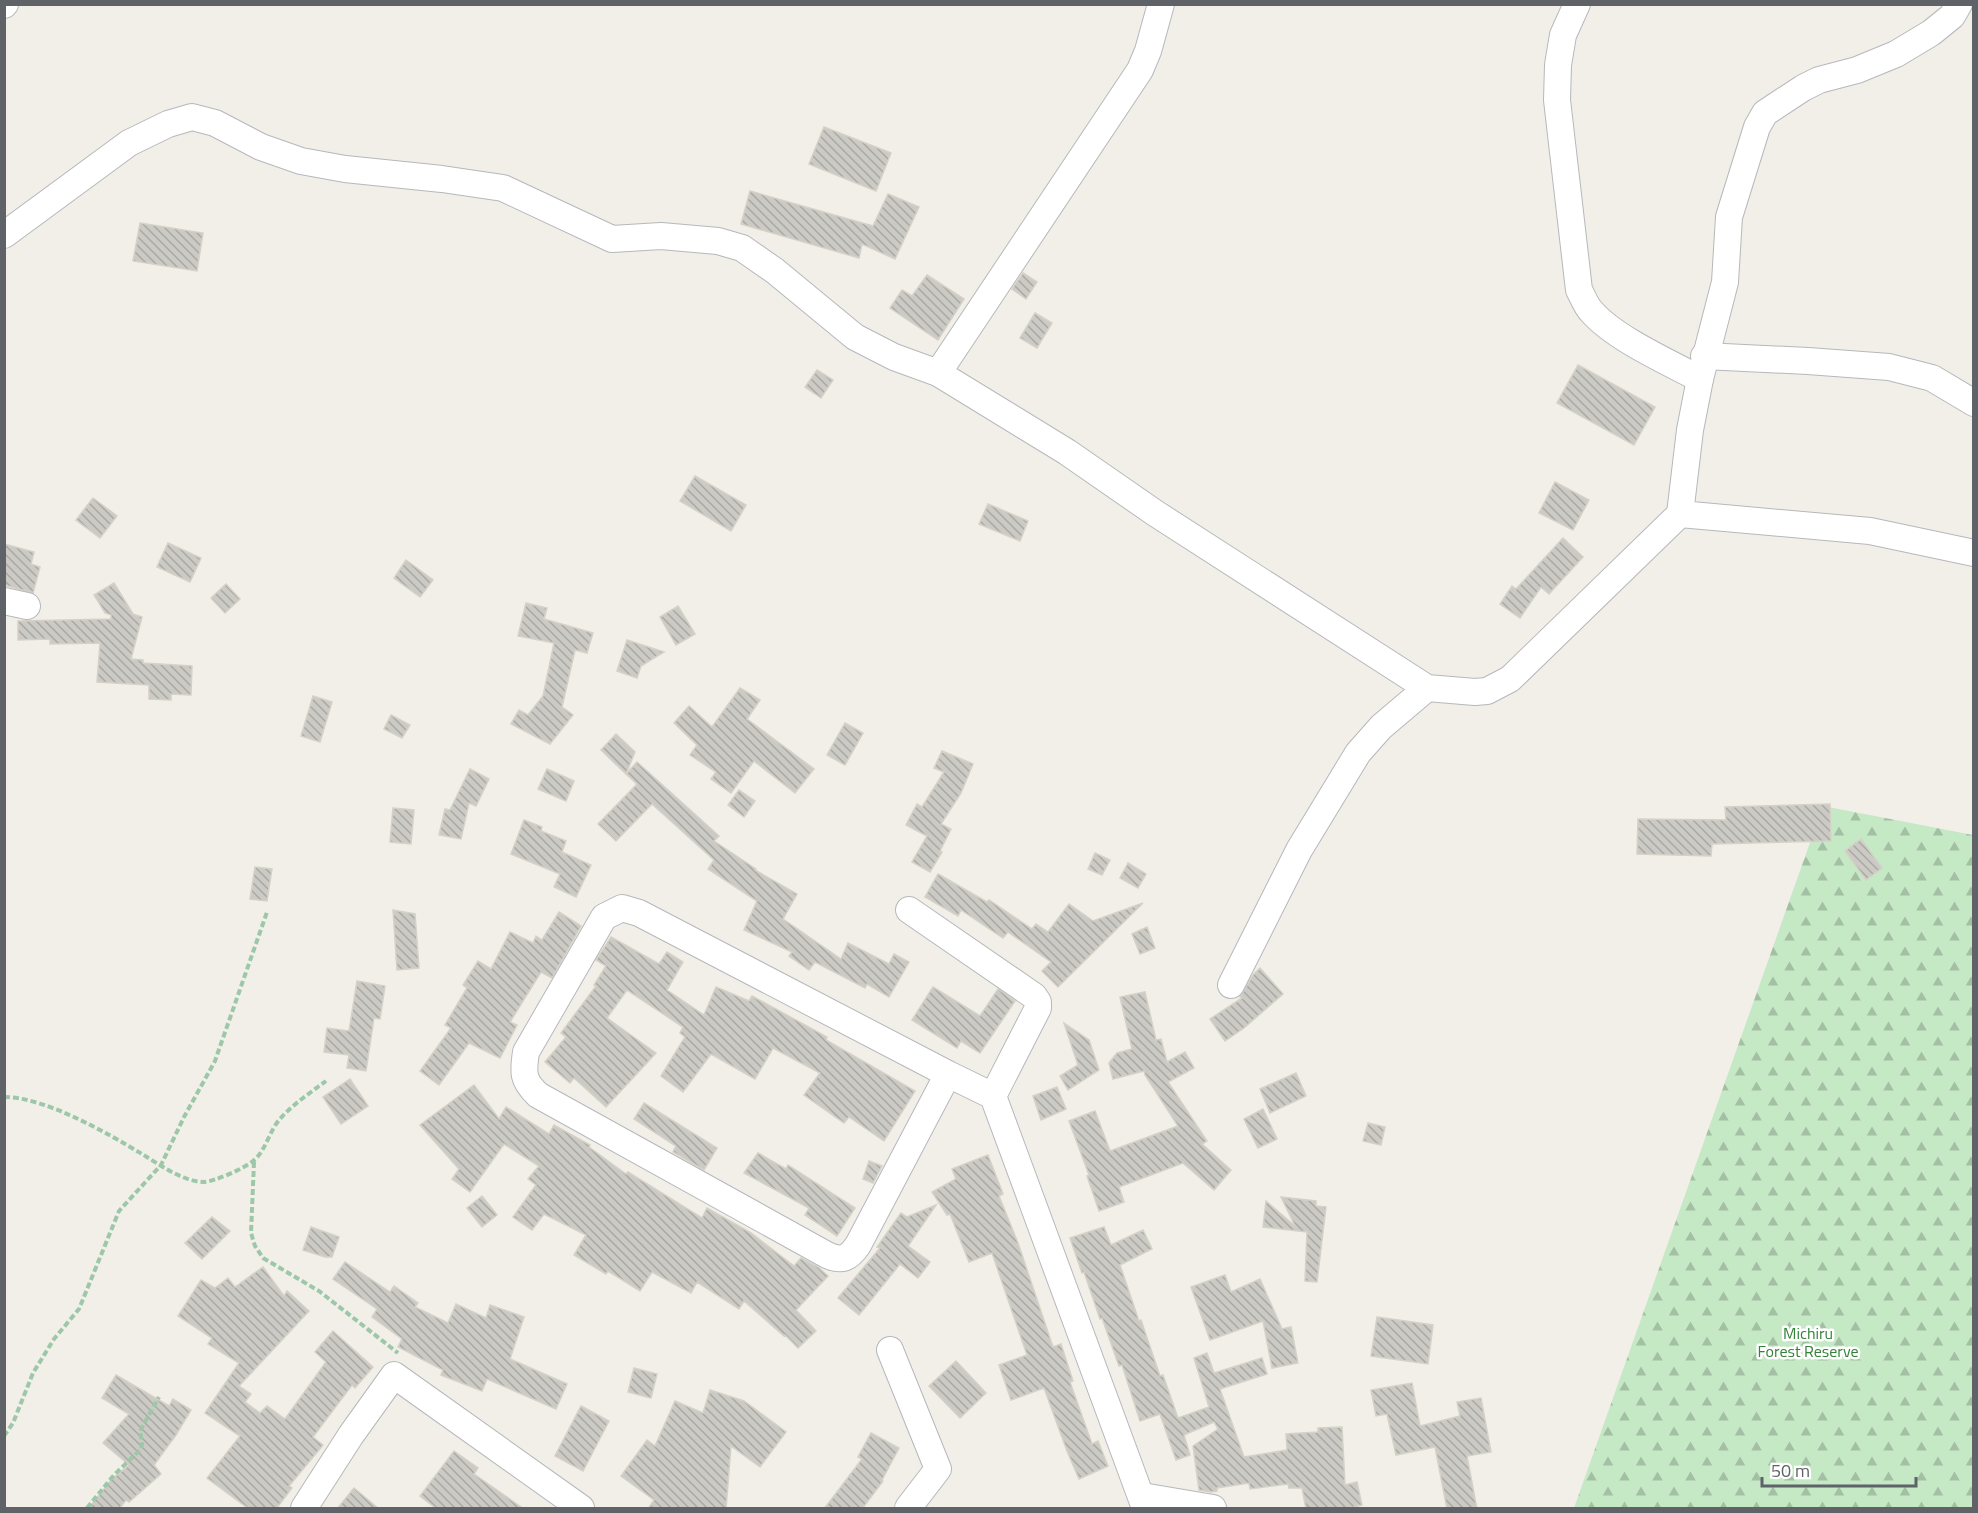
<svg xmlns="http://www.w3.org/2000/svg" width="1978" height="1513" viewBox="0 0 1978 1513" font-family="'Titillium Web',sans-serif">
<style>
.forest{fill:url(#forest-firs)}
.building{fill:url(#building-back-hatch);stroke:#d6d1c6;stroke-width:1.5}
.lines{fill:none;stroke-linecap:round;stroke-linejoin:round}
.minor-casing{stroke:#b5b8bc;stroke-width:28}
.path{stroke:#9cc7a9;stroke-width:4;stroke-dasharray:6 3;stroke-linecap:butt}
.minor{stroke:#fff;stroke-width:26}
.labels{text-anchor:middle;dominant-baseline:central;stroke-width:5;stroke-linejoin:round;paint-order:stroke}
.park-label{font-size:16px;fill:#348238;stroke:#fff}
</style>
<defs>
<pattern id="forest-firs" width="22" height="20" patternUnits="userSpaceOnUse" patternTransform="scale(1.5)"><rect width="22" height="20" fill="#c5e8c5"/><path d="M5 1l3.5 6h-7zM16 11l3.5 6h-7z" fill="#a3c0a4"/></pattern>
<pattern id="building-back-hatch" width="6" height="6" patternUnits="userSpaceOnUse" patternTransform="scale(1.5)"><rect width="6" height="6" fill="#cccac5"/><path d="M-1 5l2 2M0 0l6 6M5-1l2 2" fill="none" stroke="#a9a8a4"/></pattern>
</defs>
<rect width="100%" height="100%" fill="#f1efe8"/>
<polygon class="forest" points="1823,806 1973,835 1973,1508 1574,1508"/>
<g class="building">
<polygon points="824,127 891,153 876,191 809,164"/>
<polygon points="750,191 873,226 888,194 919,207 895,259 862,244 859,258 741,224"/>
<polygon points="140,223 203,233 197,271 133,261"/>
<polygon points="1023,273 1037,282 1026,299 1012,289"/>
<polygon points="927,275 964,299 938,340 890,308 902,290 912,296"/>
<polygon points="1035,313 1052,323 1037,348 1020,338"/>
<polygon points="1578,365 1655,407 1634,445 1557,403"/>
<polygon points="817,370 833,380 821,398 805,387"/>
<polygon points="695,476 746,505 731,531 680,501"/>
<polygon points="1555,482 1589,500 1573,530 1539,513"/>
<polygon points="93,498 117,516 100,538 76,520"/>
<polygon points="988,504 1028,521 1020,541 979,524"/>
<polygon points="1563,538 1583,557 1549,594 1541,587 1520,618 1500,604 1512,586 1516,589"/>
<polygon points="168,543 201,558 190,582 157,567"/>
<polygon points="4,544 34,552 31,564 40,567 33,593 4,585"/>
<polygon points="406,560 433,580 420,597 394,578"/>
<polygon points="114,583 133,614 142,617 131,659 143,660 143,663 192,666 191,695 171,694 171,700 149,699 149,685 97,682 100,643 50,644 50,639 18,640 18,621 111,619 111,615 105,613 94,595"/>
<polygon points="226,584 240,599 225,613 211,598"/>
<polygon points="526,603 547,608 544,619 593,633 587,653 575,650 562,707 573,715 550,744 511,724 519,710 528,715 543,696 554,643 518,636"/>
<polygon points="678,606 695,634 676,645 660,617"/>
<polygon points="627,640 664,652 641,666 637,678 617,671"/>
<polygon points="740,688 760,700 747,719 814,769 795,793 754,761 731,793 711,779 716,772 690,755 697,745 674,723 689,706 712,727"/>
<polygon points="313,696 332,702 320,742 301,736"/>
<polygon points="391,715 410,725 402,738 384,729"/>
<polygon points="845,723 863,733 845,765 827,755"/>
<polygon points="616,734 635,752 626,774 601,750"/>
<polygon points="942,751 973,764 961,793 941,824 951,829 940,851 942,852 930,872 912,862 927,836 906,825 917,804 922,807 944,772 934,768"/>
<polygon points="637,762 719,836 714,841 756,869 755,870 797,894 783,919 841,959 848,943 889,964 894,954 909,962 889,997 867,984 865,988 815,962 809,970 789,956 792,952 744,930 757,901 708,869 714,860 652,804 616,841 598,824 637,784 626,774"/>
<polygon points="470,769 489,779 476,806 469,803 461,839 439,835 445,809 450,810"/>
<polygon points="547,769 574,781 566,801 538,789"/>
<polygon points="739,790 755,801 744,817 728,805"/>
<polygon points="1830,804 1831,841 1712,844 1711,856 1637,854 1638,819 1726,820 1725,807"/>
<polygon points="393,808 414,810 411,844 390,842"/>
<polygon points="524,820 542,827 541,831 566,841 562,852 591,865 576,897 554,887 560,874 511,854"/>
<polygon points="1861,839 1882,868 1866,880 1845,851"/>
<polygon points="1095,853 1110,860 1102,875 1088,869"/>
<polygon points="1128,863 1146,874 1138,888 1120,878"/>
<polygon points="255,867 272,869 267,901 250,899"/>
<polygon points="938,874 987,902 989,900 1032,929 1036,924 1048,932 1069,904 1093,921 1143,903 1058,987 1042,971 1051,962 1008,932 1003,938 961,910 958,916 925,897"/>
<polygon points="393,910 415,914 419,968 397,970"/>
<polygon points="559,912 581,926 552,978 541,972 510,1022 517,1025 500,1058 469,1043 439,1085 420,1071 451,1028 445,1025 467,988 463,985 478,961 491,969 510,932 533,943 536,936 542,940"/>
<polygon points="1147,927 1155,948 1140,954 1132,934"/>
<polygon points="611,937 659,964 667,952 683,962 667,990 704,1015 716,987 749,1001 752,996 827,1037 826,1040 915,1091 884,1141 849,1117 844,1123 804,1095 820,1073 773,1048 755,1079 711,1054 683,1092 661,1076 685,1037 680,1033 683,1027 627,990 607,1018 656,1053 606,1107 574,1078 570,1083 545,1062 566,1037 561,1033 596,986 594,985 606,966 596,960"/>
<polygon points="1260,968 1283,994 1244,1028 1225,1041 1210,1019 1242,998 1240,997 1253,975"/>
<polygon points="357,981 385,986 380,1019 374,1018 366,1071 347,1068 349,1055 324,1052 327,1028 349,1031"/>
<polygon points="933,987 980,1016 998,989 1015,1001 980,1053 961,1041 957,1048 912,1020"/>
<polygon points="1145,992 1156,1040 1161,1039 1167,1062 1185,1052 1194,1068 1168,1082 1207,1141 1202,1144 1231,1170 1214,1190 1183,1163 1119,1187 1124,1202 1099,1211 1087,1176 1089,1175 1069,1121 1095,1111 1110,1151 1178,1126 1145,1075 1144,1071 1113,1079 1109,1063 1117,1053 1132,1049 1120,997"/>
<polygon points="1064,1023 1089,1040 1099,1070 1068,1090 1060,1076 1078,1065"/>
<polygon points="1296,1073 1306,1096 1270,1113 1260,1089"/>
<polygon points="350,1079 368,1106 341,1124 323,1097"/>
<polygon points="474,1085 499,1119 506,1107 549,1134 554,1125 590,1145 589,1147 626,1174 628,1172 702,1218 707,1208 751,1233 794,1266 801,1258 818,1267 828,1276 796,1310 816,1331 798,1348 785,1335 784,1336 744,1301 739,1309 697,1282 691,1293 652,1272 640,1291 608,1271 606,1274 574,1255 586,1235 544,1214 532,1230 513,1217 536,1185 528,1179 539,1166 504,1144 470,1192 452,1179 459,1169 420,1125"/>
<polygon points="1057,1087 1066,1109 1041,1120 1033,1096"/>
<polygon points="644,1103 717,1148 704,1170 673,1152 676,1146 634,1119"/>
<polygon points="1263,1109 1277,1139 1258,1148 1244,1119"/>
<polygon points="1368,1123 1385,1127 1381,1145 1363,1141"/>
<polygon points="758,1153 786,1169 788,1165 855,1208 837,1236 805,1215 809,1208 744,1173"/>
<polygon points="988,1155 1003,1194 999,1196 1018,1243 1053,1347 1061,1344 1073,1381 1070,1382 1092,1444 1098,1441 1108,1466 1079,1479 1067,1451 1044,1388 1011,1400 999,1365 1027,1355 992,1253 969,1262 950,1214 947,1215 932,1192 956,1179 952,1169"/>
<polygon points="869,1161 882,1166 873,1183 863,1179"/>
<polygon points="482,1196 497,1215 482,1227 467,1208"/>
<polygon points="1281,1197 1316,1201 1316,1206 1326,1207 1317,1282 1305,1281 1307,1232 1263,1227 1266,1201 1295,1226"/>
<polygon points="936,1205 908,1246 930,1262 918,1278 900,1264 859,1315 838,1298 880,1248 877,1247 901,1213 907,1217"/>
<polygon points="212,1217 230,1231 202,1259 185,1243"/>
<polygon points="311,1227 339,1237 332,1257 325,1257 303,1250"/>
<polygon points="1104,1227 1111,1245 1143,1230 1152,1249 1120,1265 1139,1321 1141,1320 1160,1376 1163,1375 1178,1418 1209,1407 1194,1358 1207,1353 1214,1373 1262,1358 1267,1374 1220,1389 1244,1457 1287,1450 1286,1434 1318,1432 1318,1428 1342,1427 1345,1485 1357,1482 1362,1505 1347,1509 1306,1509 1302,1488 1289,1488 1288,1484 1250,1489 1249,1483 1217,1488 1217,1491 1211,1492 1199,1490 1193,1446 1218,1429 1214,1422 1184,1435 1190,1455 1176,1460 1160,1414 1140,1421 1122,1365 1119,1366 1102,1318 1100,1319 1084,1272 1082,1273 1070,1238"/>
<polygon points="345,1262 390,1292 394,1286 418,1303 415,1307 448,1323 456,1304 486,1318 490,1305 524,1317 510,1359 567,1384 556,1409 487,1379 482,1391 441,1375 443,1370 398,1347 402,1339 372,1317 377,1309 333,1279"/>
<polygon points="263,1267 284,1296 287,1291 309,1311 239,1386 251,1394 245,1402 260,1413 267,1406 285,1419 326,1362 315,1352 333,1331 373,1367 355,1388 352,1385 313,1437 323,1445 289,1486 292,1488 276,1509 249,1509 207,1478 240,1436 205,1413 239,1363 208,1344 212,1338 178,1316 201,1280 215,1288 228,1278 235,1287"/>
<polygon points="1225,1275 1231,1292 1260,1279 1282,1329 1291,1327 1298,1363 1272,1368 1263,1321 1210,1340 1191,1287"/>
<polygon points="1377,1317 1433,1325 1428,1364 1371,1356"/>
<polygon points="956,1361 986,1393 960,1418 929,1386"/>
<polygon points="634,1368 657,1374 651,1398 628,1392"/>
<polygon points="116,1375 169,1406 173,1399 191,1410 176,1435 154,1465 161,1474 129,1502 126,1500 119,1509 88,1509 111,1480 129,1465 103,1443 129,1414 102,1398"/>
<polygon points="1412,1383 1420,1426 1460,1416 1457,1402 1481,1398 1491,1452 1467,1456 1477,1509 1447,1509 1435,1447 1396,1455 1387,1414 1376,1416 1371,1390"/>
<polygon points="710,1390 744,1401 786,1432 760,1467 731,1446 726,1509 648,1509 654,1500 621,1476 647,1440 655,1446 675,1401 703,1413"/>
<polygon points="581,1406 609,1421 583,1471 555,1456"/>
<polygon points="871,1433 899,1448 882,1480 883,1481 862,1509 824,1509 862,1459 858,1457"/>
<polygon points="454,1451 478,1468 474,1474 524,1509 437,1509 420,1496"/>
<polygon points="354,1488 379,1509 337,1509"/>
</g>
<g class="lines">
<g class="minor-casing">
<g id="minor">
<path d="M 1577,4 L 1563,35 L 1558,65 L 1557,100 L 1579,290 C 1583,297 1586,306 1591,311 C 1614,338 1668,362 1700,379"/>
<polyline points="1959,4 1952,16 1931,33 1896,54 1857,70 1819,80 1803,88 1765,113 1757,127 1729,217 1725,282 1700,379 1690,430 1680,514 1870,531 1974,553"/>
<polyline points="4,5 5,4"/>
<polyline points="4,235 129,143 168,124 192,117 215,123 261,147 301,161 345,169 442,179 503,188 612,239 661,236 718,241 742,248 775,271 855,337 894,357 938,373 1067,452 1155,513 1427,688 1475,692 1487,691 1510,679 1680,514"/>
<polyline points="1704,356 1808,361 1889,367 1932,378 1974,403"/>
<polyline points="938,373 1140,70 1148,51 1161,4"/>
<polyline points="4,601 27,606"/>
<polyline points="909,910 1034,996 1038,1002 1038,1008 993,1096"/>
<polyline points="1231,985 1299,850 1358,753 1381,727 1427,688"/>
<path d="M 948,1074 L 858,1245 C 849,1258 842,1262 827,1255 L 538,1095 C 522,1080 523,1072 526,1052 L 604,917 L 622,908 L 639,913 L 948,1074 L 993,1096 L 1145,1508"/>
<polyline points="890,1350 938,1469 908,1508"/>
<polyline points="1142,1496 1213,1508"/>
<polyline points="304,1508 351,1435 394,1375 581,1508"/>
</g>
</g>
<g class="path">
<path d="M 4,1097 C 45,1097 107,1133 142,1154 C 160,1165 182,1181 203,1182 C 214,1182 245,1168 253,1161 C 266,1151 269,1131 280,1119 C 293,1104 310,1093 326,1081"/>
<polyline points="254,1162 251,1233 255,1246 263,1258 319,1291 398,1353"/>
<polyline points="4,1436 13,1423 33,1373 54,1339 79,1309 119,1211 161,1165 184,1117 215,1061 267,912"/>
<polyline points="87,1508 114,1475 141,1449 142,1444 140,1431 159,1397"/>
</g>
<use href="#minor" class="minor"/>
</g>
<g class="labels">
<g class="park-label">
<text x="1808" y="1333">Michiru<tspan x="1808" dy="18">Forest Reserve</tspan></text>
</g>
</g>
<rect width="1978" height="1513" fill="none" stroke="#5f6368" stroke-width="12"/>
<path d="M1762 1477v9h154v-9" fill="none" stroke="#5f6368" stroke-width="3"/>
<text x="1771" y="1477" font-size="18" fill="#5f6368" stroke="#ffffff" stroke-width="4.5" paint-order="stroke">50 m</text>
</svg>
